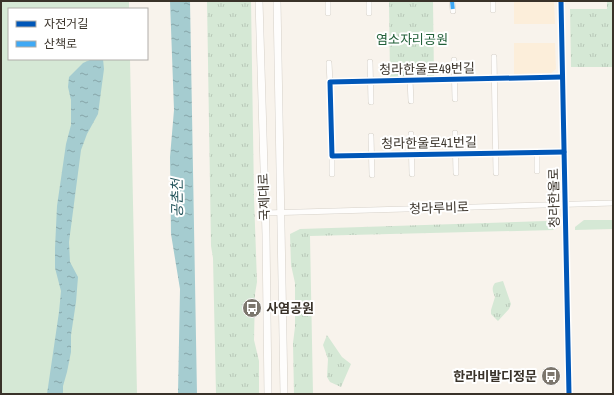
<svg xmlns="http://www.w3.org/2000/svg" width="614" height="395" viewBox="0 0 614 395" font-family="'Archivo Narrow','Noto Sans KR',sans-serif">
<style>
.built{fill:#fceeda}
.green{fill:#d5e8d5}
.park{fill:url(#park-tufts)}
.water{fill:url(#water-ripples)}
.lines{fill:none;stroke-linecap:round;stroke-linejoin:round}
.street-casing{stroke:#d6d1c9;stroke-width:6}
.secondary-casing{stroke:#d6d1c9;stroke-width:8}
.street{stroke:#fefdfc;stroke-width:5}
.secondary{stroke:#fefdfc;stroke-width:7}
.quiet{stroke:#3fa9f5;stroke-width:4;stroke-dasharray:8 4;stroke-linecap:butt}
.cycleway-casing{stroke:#fff;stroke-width:8}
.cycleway{stroke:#0057b8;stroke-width:5}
.labels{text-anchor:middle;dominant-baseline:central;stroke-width:4;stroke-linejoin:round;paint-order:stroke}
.park-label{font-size:13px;fill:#226039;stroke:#fff}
.street-label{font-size:13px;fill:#393229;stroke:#fff}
.poi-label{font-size:13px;font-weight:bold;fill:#393229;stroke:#fff;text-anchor:start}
.water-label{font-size:14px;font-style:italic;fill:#22545b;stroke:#fff}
</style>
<defs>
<pattern id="park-tufts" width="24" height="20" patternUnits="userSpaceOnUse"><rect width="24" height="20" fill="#d5e8d5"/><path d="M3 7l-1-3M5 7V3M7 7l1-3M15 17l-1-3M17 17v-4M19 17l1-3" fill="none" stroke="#b8c7b7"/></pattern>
<pattern id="water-ripples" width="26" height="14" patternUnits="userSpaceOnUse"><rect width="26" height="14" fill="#a5ccd0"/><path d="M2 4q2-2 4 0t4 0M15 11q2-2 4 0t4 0" fill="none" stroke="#87a6a9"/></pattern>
</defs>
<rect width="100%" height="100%" fill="#f8f3ec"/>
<g class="built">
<polygon points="514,1 554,1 555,24 514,24"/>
<polygon points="514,43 555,43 556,69 551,73 514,74"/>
</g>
<g class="green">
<polygon points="1,1 129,1 129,9 9,9 9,59 130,59 137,394 1,394"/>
<polygon points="584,220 613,220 613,229 575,230 575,227"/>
</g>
<g class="park">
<polygon points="207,1 251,1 254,197 257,282 255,294 254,340 259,361 259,394 216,394 213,258 211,246"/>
<polygon points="389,1 433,1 434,77 390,78"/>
<polygon points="607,1 613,1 613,67 571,67 570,9 607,9"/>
<polygon points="546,221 554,230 310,236 313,394 294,394 293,343 295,327 295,283 291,265 290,234 300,229"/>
<path d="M 503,281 L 511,304 L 509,309 L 498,321 L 491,314 L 491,310 L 495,297 C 493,292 491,288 495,283 Z"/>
<polygon points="327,335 342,357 351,364 341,387 330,382 327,377 328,359 323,345"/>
</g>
<g class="water">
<polygon points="170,1 190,1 197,394 178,394 180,289 171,234 170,157 174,110"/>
<polygon points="92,59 103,59 104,69 98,114 87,134 81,150 69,242 70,262 78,277 76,302 71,335 71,352 67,372 63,386 63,394 47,394 59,312 61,291 55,268 55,248 57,206 66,144 71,125 71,100 68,87 69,77 83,63"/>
</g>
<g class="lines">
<g class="street-casing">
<g id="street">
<polyline points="328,1 328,13"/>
<polyline points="369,1 369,13"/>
<polyline points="452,1 453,11"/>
<polyline points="493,1 493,10"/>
<polyline points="561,1 569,394"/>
<polyline points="494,57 496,173"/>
<polyline points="454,60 455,99"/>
<polyline points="370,62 371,102"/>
<polyline points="329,63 330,82"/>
<polyline points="562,77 330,82 332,156 564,152"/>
<polyline points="410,80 411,101"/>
<polyline points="455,133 456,173"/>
<polyline points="411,134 412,174"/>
<polyline points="371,136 372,175"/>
<polyline points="537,152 537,171"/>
<polyline points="332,156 332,174"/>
<polyline points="265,213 613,203"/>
</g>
</g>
<g class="secondary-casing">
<g id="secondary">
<polyline points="259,1 266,235 268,394"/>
<polyline points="277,1 284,394"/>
</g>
</g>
<use href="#street" class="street"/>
<use href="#secondary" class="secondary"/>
<polyline class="quiet" points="452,1 453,11"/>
<g class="cycleway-casing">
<g id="cycleway">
<polyline points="561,1 569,394"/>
<polyline points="562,77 330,82 332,156 564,152"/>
</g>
</g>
<use href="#cycleway" class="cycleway"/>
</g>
<defs>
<g id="bus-disc" transform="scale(1)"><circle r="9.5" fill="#7c766d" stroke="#fff"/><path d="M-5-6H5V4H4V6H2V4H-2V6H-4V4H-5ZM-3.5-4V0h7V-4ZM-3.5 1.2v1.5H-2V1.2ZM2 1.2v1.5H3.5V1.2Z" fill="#fff"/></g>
</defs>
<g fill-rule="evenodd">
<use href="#bus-disc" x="252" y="308"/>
<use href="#bus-disc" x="551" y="376"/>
</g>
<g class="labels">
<g class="park-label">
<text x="412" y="39">염소자리공원</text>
</g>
<g class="street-label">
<text transform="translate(427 69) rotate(-1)">청라한울로49번길</text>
<text transform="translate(429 143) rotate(-1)">청라한울로41번길</text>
<text transform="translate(264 197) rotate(-92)">국제대로</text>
<text transform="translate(554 198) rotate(-91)">청라한울로</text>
<text transform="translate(439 208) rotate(-2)">청라루비로</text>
</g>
<g class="poi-label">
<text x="266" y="308">사염공원</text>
<text x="537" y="376" text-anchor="end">한라비발디정문</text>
</g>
<g class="water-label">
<text transform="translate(177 198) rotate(-91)">공촌천</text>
</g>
</g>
<rect width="614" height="395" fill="none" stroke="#393229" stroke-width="4"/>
<rect x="8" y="8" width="140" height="52" fill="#ffffff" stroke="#b0ada9"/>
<rect x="16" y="21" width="20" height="6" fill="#0057b8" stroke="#b0ada9"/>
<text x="44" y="28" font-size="12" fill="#393229">자전거길</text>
<rect x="16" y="41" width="20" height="6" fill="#3fa9f5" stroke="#b0ada9"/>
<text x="44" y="48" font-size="12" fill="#393229">산책로</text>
</svg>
